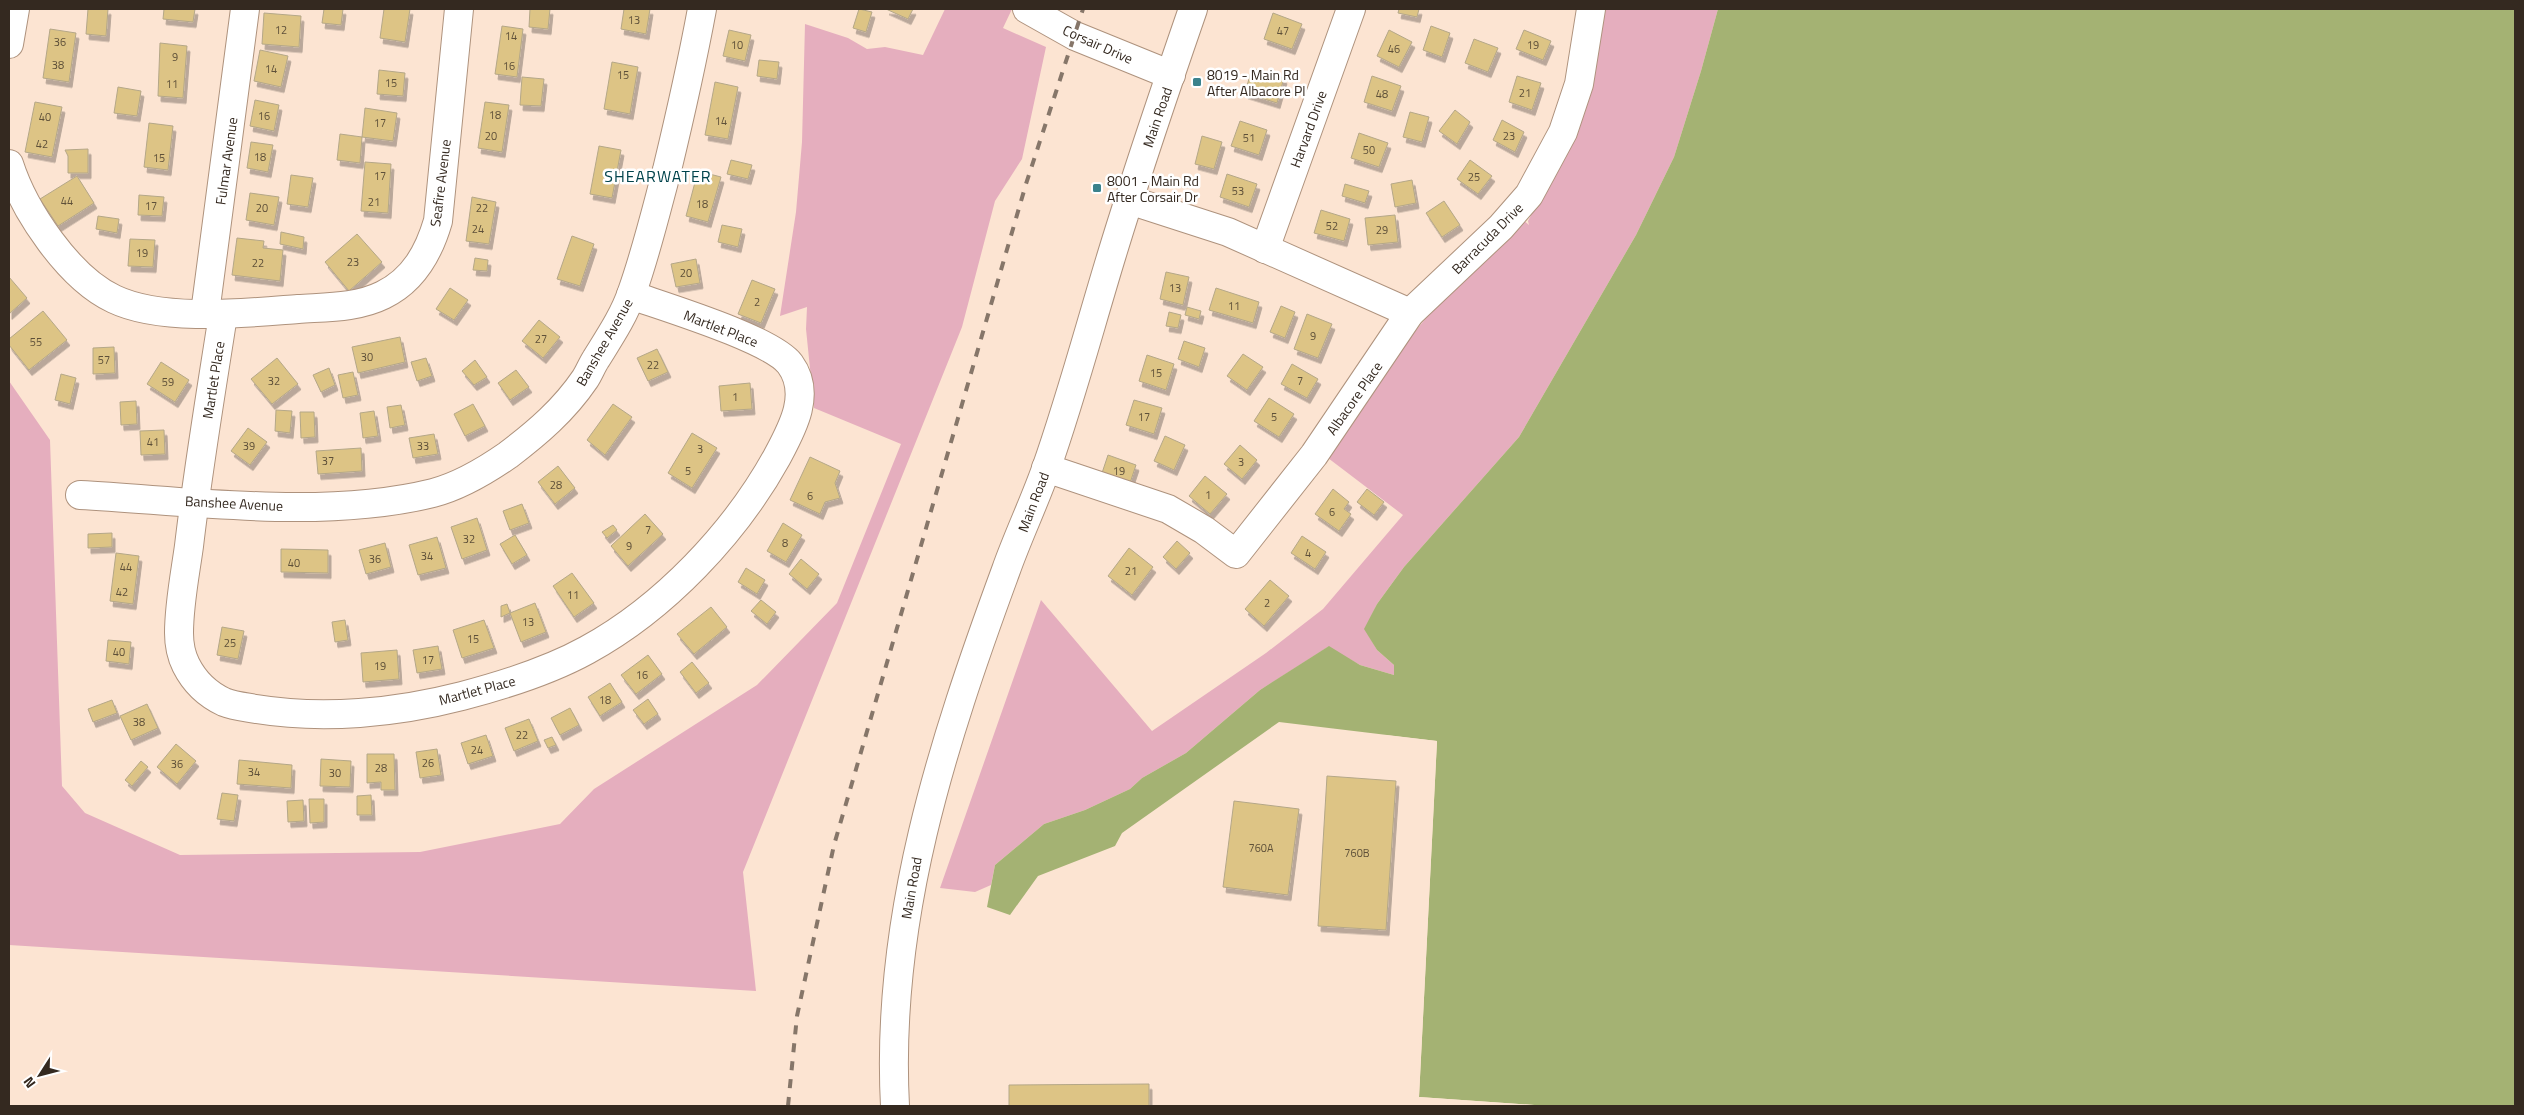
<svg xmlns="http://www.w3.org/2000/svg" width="2524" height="1115" viewBox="0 0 2524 1115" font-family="'Titillium Web',sans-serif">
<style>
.green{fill:#e5aebe}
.water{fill:#a4b273}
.pier{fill:#fce4d2}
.building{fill:#ddc485;stroke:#b4a788;filter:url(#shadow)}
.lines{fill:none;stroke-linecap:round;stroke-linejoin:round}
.minor-casing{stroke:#ae927d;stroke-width:30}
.major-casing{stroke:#ae927d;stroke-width:30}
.minor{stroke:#fff;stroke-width:28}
.major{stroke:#fff;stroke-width:28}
.rail{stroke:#867669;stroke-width:4;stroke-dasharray:9 9;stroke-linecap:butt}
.poi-dot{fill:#3b828c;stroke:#fff;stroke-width:2}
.labels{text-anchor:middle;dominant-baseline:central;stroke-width:5;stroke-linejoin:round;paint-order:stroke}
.number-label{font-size:11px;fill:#5e5039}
.street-label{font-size:14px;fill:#342920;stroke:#fff}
.poi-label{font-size:14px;fill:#342920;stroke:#fff;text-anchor:start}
.quarter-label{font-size:16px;letter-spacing:1px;fill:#01434b;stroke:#fff}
</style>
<defs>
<filter id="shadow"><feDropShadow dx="3" dy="5.5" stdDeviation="0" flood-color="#0004"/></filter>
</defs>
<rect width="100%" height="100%" fill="#fce4d2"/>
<g class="green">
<polygon points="945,9 1012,9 1003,28 1046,47 1022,159 995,201 962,327 743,872 756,991 9,945 9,381 50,440 62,786 85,813 180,855 420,852 560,824 594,789 757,685 837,603 901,444 814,408 806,329 807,307 780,316 796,212 802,142 805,24 848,38 867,49 885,47 923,55"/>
<polygon points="1602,9 1718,9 1701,71 1674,157 1636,235 1519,437 1404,567 1377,604 1365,629 1377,650 1394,665 1394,675 1360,665 1328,647 1260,690 1186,753 1142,778 1130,789 1085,810 1044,824 995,865 991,885 975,892 940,888 1041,600 1152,731 1266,653 1323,609 1403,515 1328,458 1371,386 1430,313 1521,218 1529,225 1528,221 1540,198"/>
</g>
<polygon class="water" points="1718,9 2515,9 2515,1106 1548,1106 1419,1097 1437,741 1279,722 1122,833 1115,846 1038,876 1010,915 987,907 995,865 1044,824 1085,810 1130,789 1142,778 1186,753 1260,690 1329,646 1360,665 1394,675 1394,665 1377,650 1364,629 1377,604 1404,567 1519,437 1636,235 1674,157 1701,71"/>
<polygon class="pier" points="1385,735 1437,741 1419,1097 1548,1106 1514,1106 1417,1098 1434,743 1384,737"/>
<g class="building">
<polygon points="88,9 108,9 106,36 86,34"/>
<polygon points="164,9 195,9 193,22 163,19"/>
<polygon points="324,9 343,9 341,25 322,23"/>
<polygon points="384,9 410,9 405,42 380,38"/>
<polygon points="530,9 550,9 548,29 529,27"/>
<polygon points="624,9 650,9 646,34 621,29"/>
<polygon points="859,9 872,12 866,32 853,28"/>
<polygon points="886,9 913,9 908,19"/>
<polygon points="1399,9 1419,9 1417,17 1398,13"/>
<polygon points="264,13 301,16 299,47 262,44"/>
<polygon points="1273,13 1302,24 1292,49 1264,39"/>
<polygon points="502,26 523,29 517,77 495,74"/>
<polygon points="1431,26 1450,33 1442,57 1423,50"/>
<polygon points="50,29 76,33 69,82 43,78"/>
<polygon points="729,30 751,35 745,61 723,56"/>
<polygon points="1389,30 1412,42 1399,67 1377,56"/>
<polygon points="1524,30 1551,41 1543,60 1516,49"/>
<polygon points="1474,39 1498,48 1488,72 1465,63"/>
<polygon points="160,43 187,46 183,98 158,96"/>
<polygon points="260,50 288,56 281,87 254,81"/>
<polygon points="759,60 779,62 777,79 757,76"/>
<polygon points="612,62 638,67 630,114 604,109"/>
<polygon points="1252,68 1284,78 1277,103 1245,93"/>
<polygon points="379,70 405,73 403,96 377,94"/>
<polygon points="1372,76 1401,86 1392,111 1364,102"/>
<polygon points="1517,76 1541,83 1532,110 1509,102"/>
<polygon points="522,77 544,79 541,106 520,105"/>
<polygon points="715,82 738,87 728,139 705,135"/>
<polygon points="118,87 141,91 137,116 114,113"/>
<polygon points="255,100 279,105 274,131 250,126"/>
<polygon points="35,102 62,107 52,157 25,152"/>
<polygon points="485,102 509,105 502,152 478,148"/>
<polygon points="365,108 397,113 393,141 362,137"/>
<polygon points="1455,110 1470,122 1457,144 1439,131"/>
<polygon points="1410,112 1429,117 1422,142 1403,137"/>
<polygon points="1502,120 1524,132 1515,152 1493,140"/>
<polygon points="1240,121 1267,130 1259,155 1231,146"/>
<polygon points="149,123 173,126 168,170 144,167"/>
<polygon points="1359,133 1388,143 1379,167 1351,158"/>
<polygon points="340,134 362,137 360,163 337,160"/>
<polygon points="1202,136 1222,142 1214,169 1195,164"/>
<polygon points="251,142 273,145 268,172 247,168"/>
<polygon points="599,146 621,150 612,198 590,194"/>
<polygon points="88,149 88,173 68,173 68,156 65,150"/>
<polygon points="731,160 752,165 748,179 727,174"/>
<polygon points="1470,160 1492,176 1478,194 1457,179"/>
<polygon points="365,162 391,164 388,213 361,211"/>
<polygon points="698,171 721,177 708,222 686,216"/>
<polygon points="1227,174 1257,184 1249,207 1220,197"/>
<polygon points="291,175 313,178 308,207 287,204"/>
<polygon points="77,176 94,203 58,226 40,199"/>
<polygon points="1412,180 1416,203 1395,207 1391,184"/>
<polygon points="1345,184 1369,191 1365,203 1342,196"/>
<polygon points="250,193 279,197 274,225 246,220"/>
<polygon points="139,195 164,197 162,216 138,215"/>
<polygon points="472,197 496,202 489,244 466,241"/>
<polygon points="1444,201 1460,225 1442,237 1426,213"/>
<polygon points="1321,210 1350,219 1344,241 1314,233"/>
<polygon points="1395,215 1398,242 1368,245 1365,218"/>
<polygon points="98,216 119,219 117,233 96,229"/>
<polygon points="722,225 742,229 738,247 718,242"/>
<polygon points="281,232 304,237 303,249 280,244"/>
<polygon points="357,234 382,262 349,291 325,262"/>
<polygon points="572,236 594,244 580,286 557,279"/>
<polygon points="237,238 264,241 263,248 283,250 280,281 232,275"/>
<polygon points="130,239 155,240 153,267 128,266"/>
<polygon points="475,258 488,260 487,271 473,270"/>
<polygon points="696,259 700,283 676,287 671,264"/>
<polygon points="1166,272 1189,277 1183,305 1160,299"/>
<polygon points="9,277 27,298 9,314"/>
<polygon points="752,280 775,289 761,323 738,314"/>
<polygon points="450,288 468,300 454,320 436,309"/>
<polygon points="1216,288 1259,302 1253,323 1209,310"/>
<polygon points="1281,306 1295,312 1285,338 1270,332"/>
<polygon points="1187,307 1201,311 1199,319 1185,315"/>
<polygon points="43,311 67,340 29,370 9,345 9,339"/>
<polygon points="1169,312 1181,315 1178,328 1166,326"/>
<polygon points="1307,314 1332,324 1318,358 1294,349"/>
<polygon points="539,320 560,337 543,358 522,341"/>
<polygon points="400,337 405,362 358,373 352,347"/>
<polygon points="1184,341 1205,348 1199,367 1178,359"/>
<polygon points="114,347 115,373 93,374 93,348"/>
<polygon points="657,349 668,372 648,381 637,358"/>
<polygon points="1243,354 1263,367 1247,390 1227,376"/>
<polygon points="1147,355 1174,364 1166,390 1139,381"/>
<polygon points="277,358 298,384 272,404 251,379"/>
<polygon points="426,358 432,376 417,381 411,362"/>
<polygon points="475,360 487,377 474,385 462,371"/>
<polygon points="161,362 189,380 175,402 147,384"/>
<polygon points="1292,364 1318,379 1307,398 1281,384"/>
<polygon points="329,368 335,385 321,392 313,375"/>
<polygon points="516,370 529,387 510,400 498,383"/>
<polygon points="353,372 358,395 343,398 338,375"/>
<polygon points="61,374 76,378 70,404 55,400"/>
<polygon points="750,383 752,409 721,411 719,386"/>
<polygon points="1269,398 1294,414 1279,437 1254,421"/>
<polygon points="1134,400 1162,408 1154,434 1126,425"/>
<polygon points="136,401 137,424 121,425 120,402"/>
<polygon points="473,404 485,426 465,436 454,414"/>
<polygon points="613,404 632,417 605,455 587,440"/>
<polygon points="401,405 405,425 390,428 387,407"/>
<polygon points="276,410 292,411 290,433 275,431"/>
<polygon points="374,411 378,436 363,438 360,413"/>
<polygon points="300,412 314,412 315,437 301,438"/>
<polygon points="248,428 267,442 250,465 231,451"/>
<polygon points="164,430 165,454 141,455 140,431"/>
<polygon points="692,433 717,448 692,488 668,473"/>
<polygon points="434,434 438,454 413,458 409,438"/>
<polygon points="1165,436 1185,445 1174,470 1154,461"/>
<polygon points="1240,445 1257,460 1242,479 1224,464"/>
<polygon points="361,448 362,471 318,474 316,451"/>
<polygon points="1108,455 1136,465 1129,486 1101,476"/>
<polygon points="810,457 840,471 835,483 840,498 825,502 820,514 790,500"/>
<polygon points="558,466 575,488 555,504 538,482"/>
<polygon points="1205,476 1227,494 1210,514 1189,496"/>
<polygon points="1333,489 1349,502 1344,509 1351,514 1339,531 1315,514"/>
<polygon points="1367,489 1384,502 1374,515 1357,502"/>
<polygon points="522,504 529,523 510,530 503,511"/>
<polygon points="645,514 663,534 628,566 611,546"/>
<polygon points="477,518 487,550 462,559 451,527"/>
<polygon points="783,523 802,535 786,562 767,551"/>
<polygon points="613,525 617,530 607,538 602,532"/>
<polygon points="112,533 112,547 88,548 88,534"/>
<polygon points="515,535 527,555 512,564 500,544"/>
<polygon points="1302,536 1326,552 1315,569 1291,553"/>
<polygon points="437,537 446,568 418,575 409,545"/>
<polygon points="1177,541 1190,553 1176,569 1163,557"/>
<polygon points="385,543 391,567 366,574 359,550"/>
<polygon points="1129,548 1153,567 1132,595 1108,576"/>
<polygon points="281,549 328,550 328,573 281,572"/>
<polygon points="116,553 139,556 133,604 110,601"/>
<polygon points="801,559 819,574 807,589 789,574"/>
<polygon points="746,568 765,580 757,594 738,582"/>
<polygon points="572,573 594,603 574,617 553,586"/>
<polygon points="1270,580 1289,596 1264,626 1245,609"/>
<polygon points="761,600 776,612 767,624 751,611"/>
<polygon points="535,603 546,632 521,642 510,613"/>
<polygon points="507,604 510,613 501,617 501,606"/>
<polygon points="711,607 727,627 694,654 677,634"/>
<polygon points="345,620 348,640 335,642 332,622"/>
<polygon points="484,620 494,648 462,658 453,630"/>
<polygon points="222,627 244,631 238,659 217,655"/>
<polygon points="108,640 131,642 129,664 106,661"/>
<polygon points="438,646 442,669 417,673 413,650"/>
<polygon points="397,650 399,679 363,682 361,653"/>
<polygon points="648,655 662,674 636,694 621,675"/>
<polygon points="692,662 709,683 696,693 680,672"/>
<polygon points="610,683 622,702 600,716 588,697"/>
<polygon points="648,699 658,714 644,724 633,710"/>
<polygon points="112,700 117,713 93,722 88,709"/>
<polygon points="147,704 158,728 131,740 120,716"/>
<polygon points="570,708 579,725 560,735 551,718"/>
<polygon points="529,719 538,741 514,751 505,728"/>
<polygon points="486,735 493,756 468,764 461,743"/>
<polygon points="552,737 556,745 548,748 544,740"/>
<polygon points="176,744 196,761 177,784 157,767"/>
<polygon points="437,749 441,775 420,778 416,752"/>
<polygon points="367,754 394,754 395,790 381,790 381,782 367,783"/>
<polygon points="321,759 351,761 350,787 320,786"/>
<polygon points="239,760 292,765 291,788 237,784"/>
<polygon points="141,761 148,767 132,786 125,780"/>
<polygon points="1327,776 1396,781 1386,930 1318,926"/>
<polygon points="222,793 238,795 234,821 217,819"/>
<polygon points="371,795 372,815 357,815 357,796"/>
<polygon points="309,799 324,799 324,822 310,823"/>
<polygon points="303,800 304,821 288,822 287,801"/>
<polygon points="1234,801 1299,809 1288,895 1223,887"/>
<polygon points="1149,1084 1149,1106 1009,1106 1009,1085"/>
</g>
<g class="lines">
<g class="minor-casing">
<g id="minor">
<polyline points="1027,9 1075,36 1171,75"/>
<polyline points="9,44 15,9"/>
<path d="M 9,164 C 24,211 69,278 114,299 C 162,322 245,313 298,309 C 326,307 357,308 383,295 C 414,280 429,252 438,221 L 459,9"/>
<polyline points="1129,200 1228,232 1410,313"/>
<polyline points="1265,249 1351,9"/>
<polyline points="205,313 245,9"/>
<path d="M 223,315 C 211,392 198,469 189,546 C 185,575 179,604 179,633 C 179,644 181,655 186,665 C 194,681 207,694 224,702 C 234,706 245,707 256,709 C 323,720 396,713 462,696 C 504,685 549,671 587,650 C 664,608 735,533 777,457 C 792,429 812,394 790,364 C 771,339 665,307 631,295"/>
<polyline points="1046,468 1168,509 1204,530 1236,554 1314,455 1410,313 1501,227 1529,195 1563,132 1579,84 1591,9"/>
<path d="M 80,495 C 192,501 323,520 433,493 C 460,486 485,471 508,455 C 537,433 564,410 585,379 C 589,373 592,365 596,359 C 609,338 624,316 632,292 C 646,253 656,211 667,170 C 680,116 692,63 702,9"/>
</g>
</g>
<g class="major-casing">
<path id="major" d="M 895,1106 C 885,919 942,744 1006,570 C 1018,536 1034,503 1046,469 C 1071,398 1090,326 1112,254 C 1137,172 1165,90 1193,9"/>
</g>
<use href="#minor" class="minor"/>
<use href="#major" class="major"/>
<polyline class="rail" points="788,1106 797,1016 834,845 1026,184 1083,9"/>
</g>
<g class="poi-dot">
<rect x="1192" y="77" width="10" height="10" rx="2.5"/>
<rect x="1092" y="183" width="10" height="10" rx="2.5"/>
</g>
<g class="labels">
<g class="number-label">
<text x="634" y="20">13</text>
<text x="281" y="30">12</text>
<text x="1283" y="31">47</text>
<text x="511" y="36">14</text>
<text x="60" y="42">36</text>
<text x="737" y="45">10</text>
<text x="1533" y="45">19</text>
<text x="1394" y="49">46</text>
<text x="175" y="57">9</text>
<text x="58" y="65">38</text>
<text x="509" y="66">16</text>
<text x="271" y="69">14</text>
<text x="623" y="75">15</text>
<text x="391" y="83">15</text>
<text x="172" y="84">11</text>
<text x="1525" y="93">21</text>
<text x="1382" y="94">48</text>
<text x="495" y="115">18</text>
<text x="264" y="116">16</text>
<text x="45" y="117">40</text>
<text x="721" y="121">14</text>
<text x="380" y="123">17</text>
<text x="491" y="136">20</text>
<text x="1509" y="136">23</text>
<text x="1249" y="138">51</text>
<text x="42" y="144">42</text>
<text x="1369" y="150">50</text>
<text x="260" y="157">18</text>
<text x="159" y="158">15</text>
<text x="380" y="176">17</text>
<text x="1474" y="177">25</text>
<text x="1238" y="191">53</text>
<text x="67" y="201">44</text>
<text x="374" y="202">21</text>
<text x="702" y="204">18</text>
<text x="151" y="206">17</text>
<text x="262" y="208">20</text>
<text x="482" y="208">22</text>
<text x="1332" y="226">52</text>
<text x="478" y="229">24</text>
<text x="1382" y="230">29</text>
<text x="142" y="253">19</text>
<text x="353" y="262">23</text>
<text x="258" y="263">22</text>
<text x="686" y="273">20</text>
<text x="1175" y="288">13</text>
<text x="757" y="302">2</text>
<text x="1234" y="306">11</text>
<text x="1313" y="336">9</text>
<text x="541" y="339">27</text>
<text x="36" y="342">55</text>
<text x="367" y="357">30</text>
<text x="104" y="360">57</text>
<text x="653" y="365">22</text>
<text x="1156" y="373">15</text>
<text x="274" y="381">32</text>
<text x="1300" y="381">7</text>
<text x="168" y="382">59</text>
<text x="735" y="397">1</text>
<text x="1144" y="417">17</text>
<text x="1274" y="417">5</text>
<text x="153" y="442">41</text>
<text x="249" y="446">39</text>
<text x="423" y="446">33</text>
<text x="700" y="449">3</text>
<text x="328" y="461">37</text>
<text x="1241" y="462">3</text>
<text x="688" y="471">5</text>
<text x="1119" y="471">19</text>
<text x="556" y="485">28</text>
<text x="1208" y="495">1</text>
<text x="810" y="496">6</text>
<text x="1332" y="512">6</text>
<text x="648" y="530">7</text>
<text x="469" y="539">32</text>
<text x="785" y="543">8</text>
<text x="629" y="546">9</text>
<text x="1308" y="553">4</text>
<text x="427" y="556">34</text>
<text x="375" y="559">36</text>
<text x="294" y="563">40</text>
<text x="126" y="567">44</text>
<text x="1131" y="571">21</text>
<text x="122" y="592">42</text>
<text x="573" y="595">11</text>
<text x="1267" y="603">2</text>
<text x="528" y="622">13</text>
<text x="473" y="639">15</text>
<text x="230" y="643">25</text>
<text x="119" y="652">40</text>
<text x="428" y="660">17</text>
<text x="380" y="666">19</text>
<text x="642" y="675">16</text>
<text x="605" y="700">18</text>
<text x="139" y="722">38</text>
<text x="522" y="735">22</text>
<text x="477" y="750">24</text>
<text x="428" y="763">26</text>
<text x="177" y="764">36</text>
<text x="381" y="768">28</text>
<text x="254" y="772">34</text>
<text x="335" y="773">30</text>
<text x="1261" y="848">760A</text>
<text x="1357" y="853">760B</text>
</g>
<g class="street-label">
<text transform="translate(1098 44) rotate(24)">Corsair Drive</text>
<text transform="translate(1157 117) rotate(-71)">Main Road</text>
<text transform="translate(1308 129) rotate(-70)">Harvard Drive</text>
<text transform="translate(226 161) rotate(-82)">Fulmar Avenue</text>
<text transform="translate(440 183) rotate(-83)">Seafire Avenue</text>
<text transform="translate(1487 238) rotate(-45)">Barracuda Drive</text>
<text transform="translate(721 328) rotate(21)">Martlet Place</text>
<text transform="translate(604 342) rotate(-60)">Banshee Avenue</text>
<text transform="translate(213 380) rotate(-81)">Martlet Place</text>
<text transform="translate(1354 398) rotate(-55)">Albacore Place</text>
<text transform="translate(1033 502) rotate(-69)">Main Road</text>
<text transform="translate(234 503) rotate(3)">Banshee Avenue</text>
<text transform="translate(477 690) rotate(-15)">Martlet Place</text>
<text transform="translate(911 888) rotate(-80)">Main Road</text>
</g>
<g class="poi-label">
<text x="1207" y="74">8019 - Main Rd<tspan x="1207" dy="16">After Albacore Pl</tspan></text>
<text x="1107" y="180">8001 - Main Rd<tspan x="1107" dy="16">After Corsair Dr</tspan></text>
</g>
<g class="quarter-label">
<text x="658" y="176">SHEARWATER</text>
</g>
</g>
<rect width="2524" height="1115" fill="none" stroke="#342920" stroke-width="20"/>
<g transform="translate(40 1075) rotate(234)" stroke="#ffffff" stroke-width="4" paint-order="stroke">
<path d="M0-4L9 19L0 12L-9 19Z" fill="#342920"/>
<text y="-8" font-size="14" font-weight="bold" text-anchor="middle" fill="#342920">N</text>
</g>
</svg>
